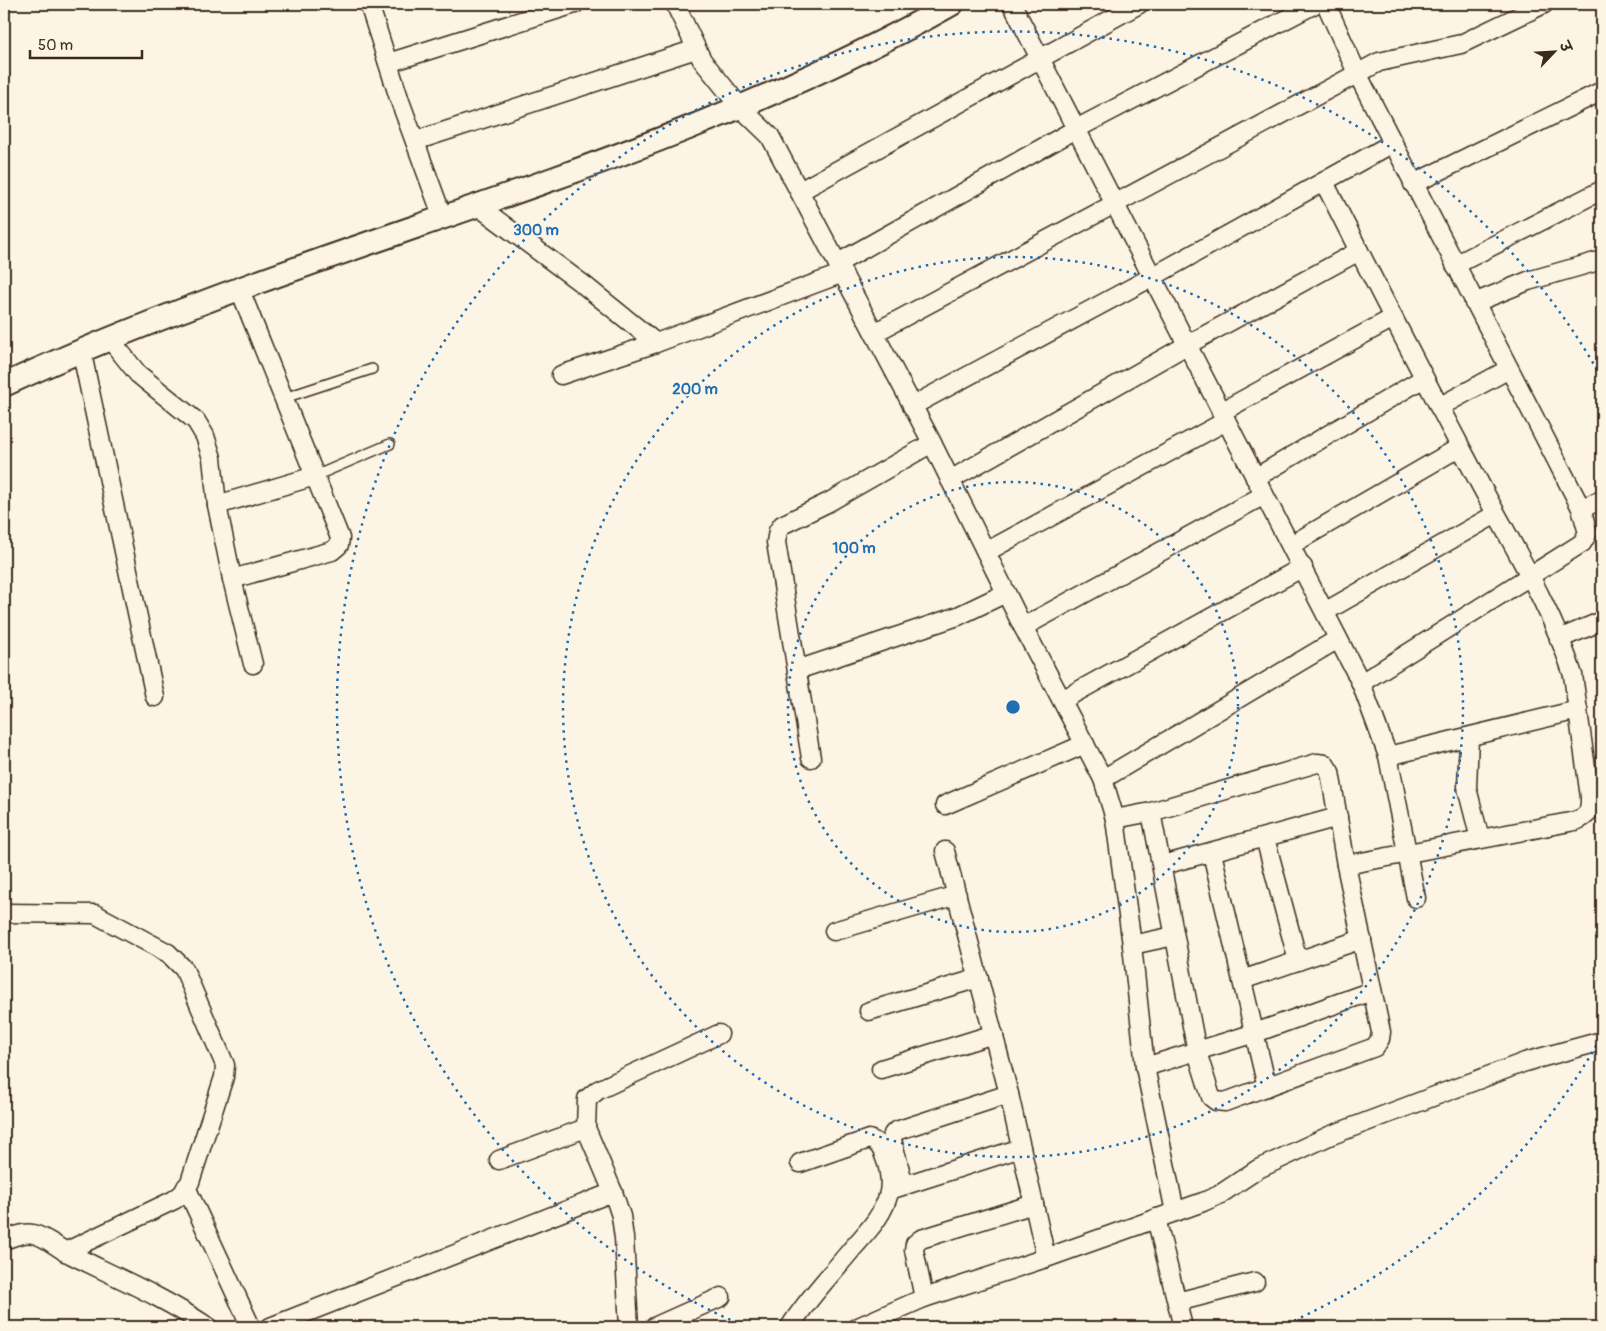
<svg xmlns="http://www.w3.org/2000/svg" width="1606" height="1331" viewBox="0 0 1606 1331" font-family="Pangolin,'Playpen Sans Deva',sans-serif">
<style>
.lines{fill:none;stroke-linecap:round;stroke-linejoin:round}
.service-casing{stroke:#3b2a1e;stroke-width:12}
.minor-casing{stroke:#3b2a1e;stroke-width:21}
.tertiary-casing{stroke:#3b2a1e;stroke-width:26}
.service{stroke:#fcf5e5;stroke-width:9}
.minor{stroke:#fcf5e5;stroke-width:18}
.tertiary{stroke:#fcf5e5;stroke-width:22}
.ring{fill:none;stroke:#1f6fb2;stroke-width:2.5;stroke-dasharray:2.5 5}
.centre{fill:#1f6fb2;stroke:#fcf5e5;stroke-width:2.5}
.ring-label{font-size:15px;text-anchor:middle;font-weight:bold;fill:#1f6fb2;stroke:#fcf5e5;stroke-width:4;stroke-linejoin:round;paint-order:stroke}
</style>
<rect width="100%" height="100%" fill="#fcf5e5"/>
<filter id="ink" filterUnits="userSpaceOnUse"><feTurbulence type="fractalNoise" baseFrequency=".02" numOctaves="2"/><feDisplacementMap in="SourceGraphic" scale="10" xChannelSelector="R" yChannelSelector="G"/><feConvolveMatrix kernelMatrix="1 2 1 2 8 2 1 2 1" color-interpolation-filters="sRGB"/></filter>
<g filter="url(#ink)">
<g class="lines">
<g class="service-casing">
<g id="service">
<polyline points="284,398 372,369"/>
<polyline points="315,476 390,444"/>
</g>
</g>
<g class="minor-casing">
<g id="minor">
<polyline points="369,4 400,101 443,218"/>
<polyline points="675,4 702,60 740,107 770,136 928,435 1019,619 1103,779 1115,819 1132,945 1145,1067 1175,1212"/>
<polyline points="1012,4 1361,683 1388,756 1416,898"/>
<polyline points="1326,4 1357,73 1581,508 1588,533 1582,543 1361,683"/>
<polyline points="388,63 575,4"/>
<polyline points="415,141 696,49"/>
<path d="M 1324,182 C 1375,283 1427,384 1480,484 C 1512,544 1553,611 1573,675 L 1590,797 C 1590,811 1589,816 1575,821 L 1346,865"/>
<polyline points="1413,184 1602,91"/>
<polyline points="800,191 1139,4"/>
<polyline points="478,206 584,285 656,343"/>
<polyline points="838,263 1076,129 1315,4"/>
<polyline points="1455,265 1602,190"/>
<polyline points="1474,303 1528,281 1602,260"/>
<polyline points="874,333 1379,62 1461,44 1544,4"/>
<polyline points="109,338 138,374 196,421 205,436 212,458 217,505 232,579 253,664"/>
<polyline points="81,349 155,697"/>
<polyline points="561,375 656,343 843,273"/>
<polyline points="912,406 1152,277 1393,143"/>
<polyline points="1439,407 1509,369"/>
<polyline points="1221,412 1393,318"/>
<polyline points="1255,478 1424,378"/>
<polyline points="950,480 1187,345 1359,251"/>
<polyline points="217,505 315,476"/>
<polyline points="1581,508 1602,500"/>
<polyline points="1291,545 1460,447"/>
<polyline points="986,552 1226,421"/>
<polyline points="232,579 332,551 339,545 340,538 240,290"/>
<polyline points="1326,611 1496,514"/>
<polyline points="1023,627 1264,495"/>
<polyline points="1559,639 1602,621"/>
<polyline points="797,670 958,616 1006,593"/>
<polyline points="1062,700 1303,567"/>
<polyline points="1469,737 1467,788 1480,839"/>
<polyline points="1388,756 1578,710"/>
<polyline points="811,758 776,542 778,531 782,525 829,502 932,443"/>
<polyline points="1103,779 1338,639"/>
<polyline points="945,805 1085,744"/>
<polyline points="1115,819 1151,812 1317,763 1325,764 1330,772 1346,865 1381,1032 1380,1039 1375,1047 1225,1102 1216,1101 1211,1097 1197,1052 1151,812"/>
<polyline points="1265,838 1298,961"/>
<polyline points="945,851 1009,1094 1046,1258"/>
<polyline points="1212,853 1267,1087"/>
<polyline points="1163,865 1338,817"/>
<polyline points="4,913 95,914 168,953 184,969 225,1065 224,1077 190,1182 182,1194 174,1200 65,1252"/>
<polyline points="834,931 957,895"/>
<polyline points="1132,945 1174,936"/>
<polyline points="1242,980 1362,939"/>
<polyline points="869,1011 979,978"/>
<polyline points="1145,1067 1255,1033 1372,991"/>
<polyline points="881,1069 994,1034"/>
<polyline points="499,1160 586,1128"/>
<polyline points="904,1185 892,1140 893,1134 896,1131 1009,1094"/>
<polyline points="186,1187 251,1327"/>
<polyline points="893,1189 1021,1148"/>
<polyline points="1156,1218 1183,1327"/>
<path d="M 4,1240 C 13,1237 23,1232 33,1234 C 47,1237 57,1248 70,1254 C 116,1277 165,1298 208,1327"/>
<polyline points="924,1298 914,1250 915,1244 921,1239 1034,1204"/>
<polyline points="1177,1302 1255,1282"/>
<polyline points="270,1327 613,1192"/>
<polyline points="629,1327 624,1238 621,1216 613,1192 586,1128 587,1099 598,1090 719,1034"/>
<polyline points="654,1327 721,1297"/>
<path d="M 790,1327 C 807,1299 831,1275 852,1249 C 867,1232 884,1215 889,1192 C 891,1183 889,1167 885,1158 C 882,1149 879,1142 869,1139 L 800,1163"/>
<polyline points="858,1327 924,1298 1046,1258 1203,1202 1219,1195 1258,1169 1329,1136 1525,1062 1602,1041"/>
</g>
</g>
<g class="tertiary-casing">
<path id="tertiary" d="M 4,385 C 313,241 654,173 952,4"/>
</g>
<use href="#service" class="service"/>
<use href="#minor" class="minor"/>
<use href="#tertiary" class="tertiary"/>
</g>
</g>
<g class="ring">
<circle cx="1013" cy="707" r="225"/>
<circle cx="1013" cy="707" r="450"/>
<path d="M1600 1039A675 675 0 0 1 1282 1326M744 1326A675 675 0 1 1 1600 375"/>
</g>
<circle cx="1013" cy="707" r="8" class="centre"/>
<g class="ring-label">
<text x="536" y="235">300 m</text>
<text x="695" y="394">200 m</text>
<text x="854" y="553">100 m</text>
</g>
<rect width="1606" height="1331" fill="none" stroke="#fcf5e5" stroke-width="20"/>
<rect x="10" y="10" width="1586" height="1311" fill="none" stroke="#3b2a1e" stroke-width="2" filter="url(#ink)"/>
<g transform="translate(1554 52) rotate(65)" stroke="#fcf5e5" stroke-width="4" paint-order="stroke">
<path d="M0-4L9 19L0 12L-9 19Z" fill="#3b2a1e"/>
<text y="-8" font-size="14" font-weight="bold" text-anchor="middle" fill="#3b2a1e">उ</text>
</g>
<path d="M30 50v8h112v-8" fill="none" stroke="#3b2a1e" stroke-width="2.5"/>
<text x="38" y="50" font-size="15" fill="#3b2a1e" stroke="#fcf5e5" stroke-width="4" paint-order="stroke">50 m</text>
</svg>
